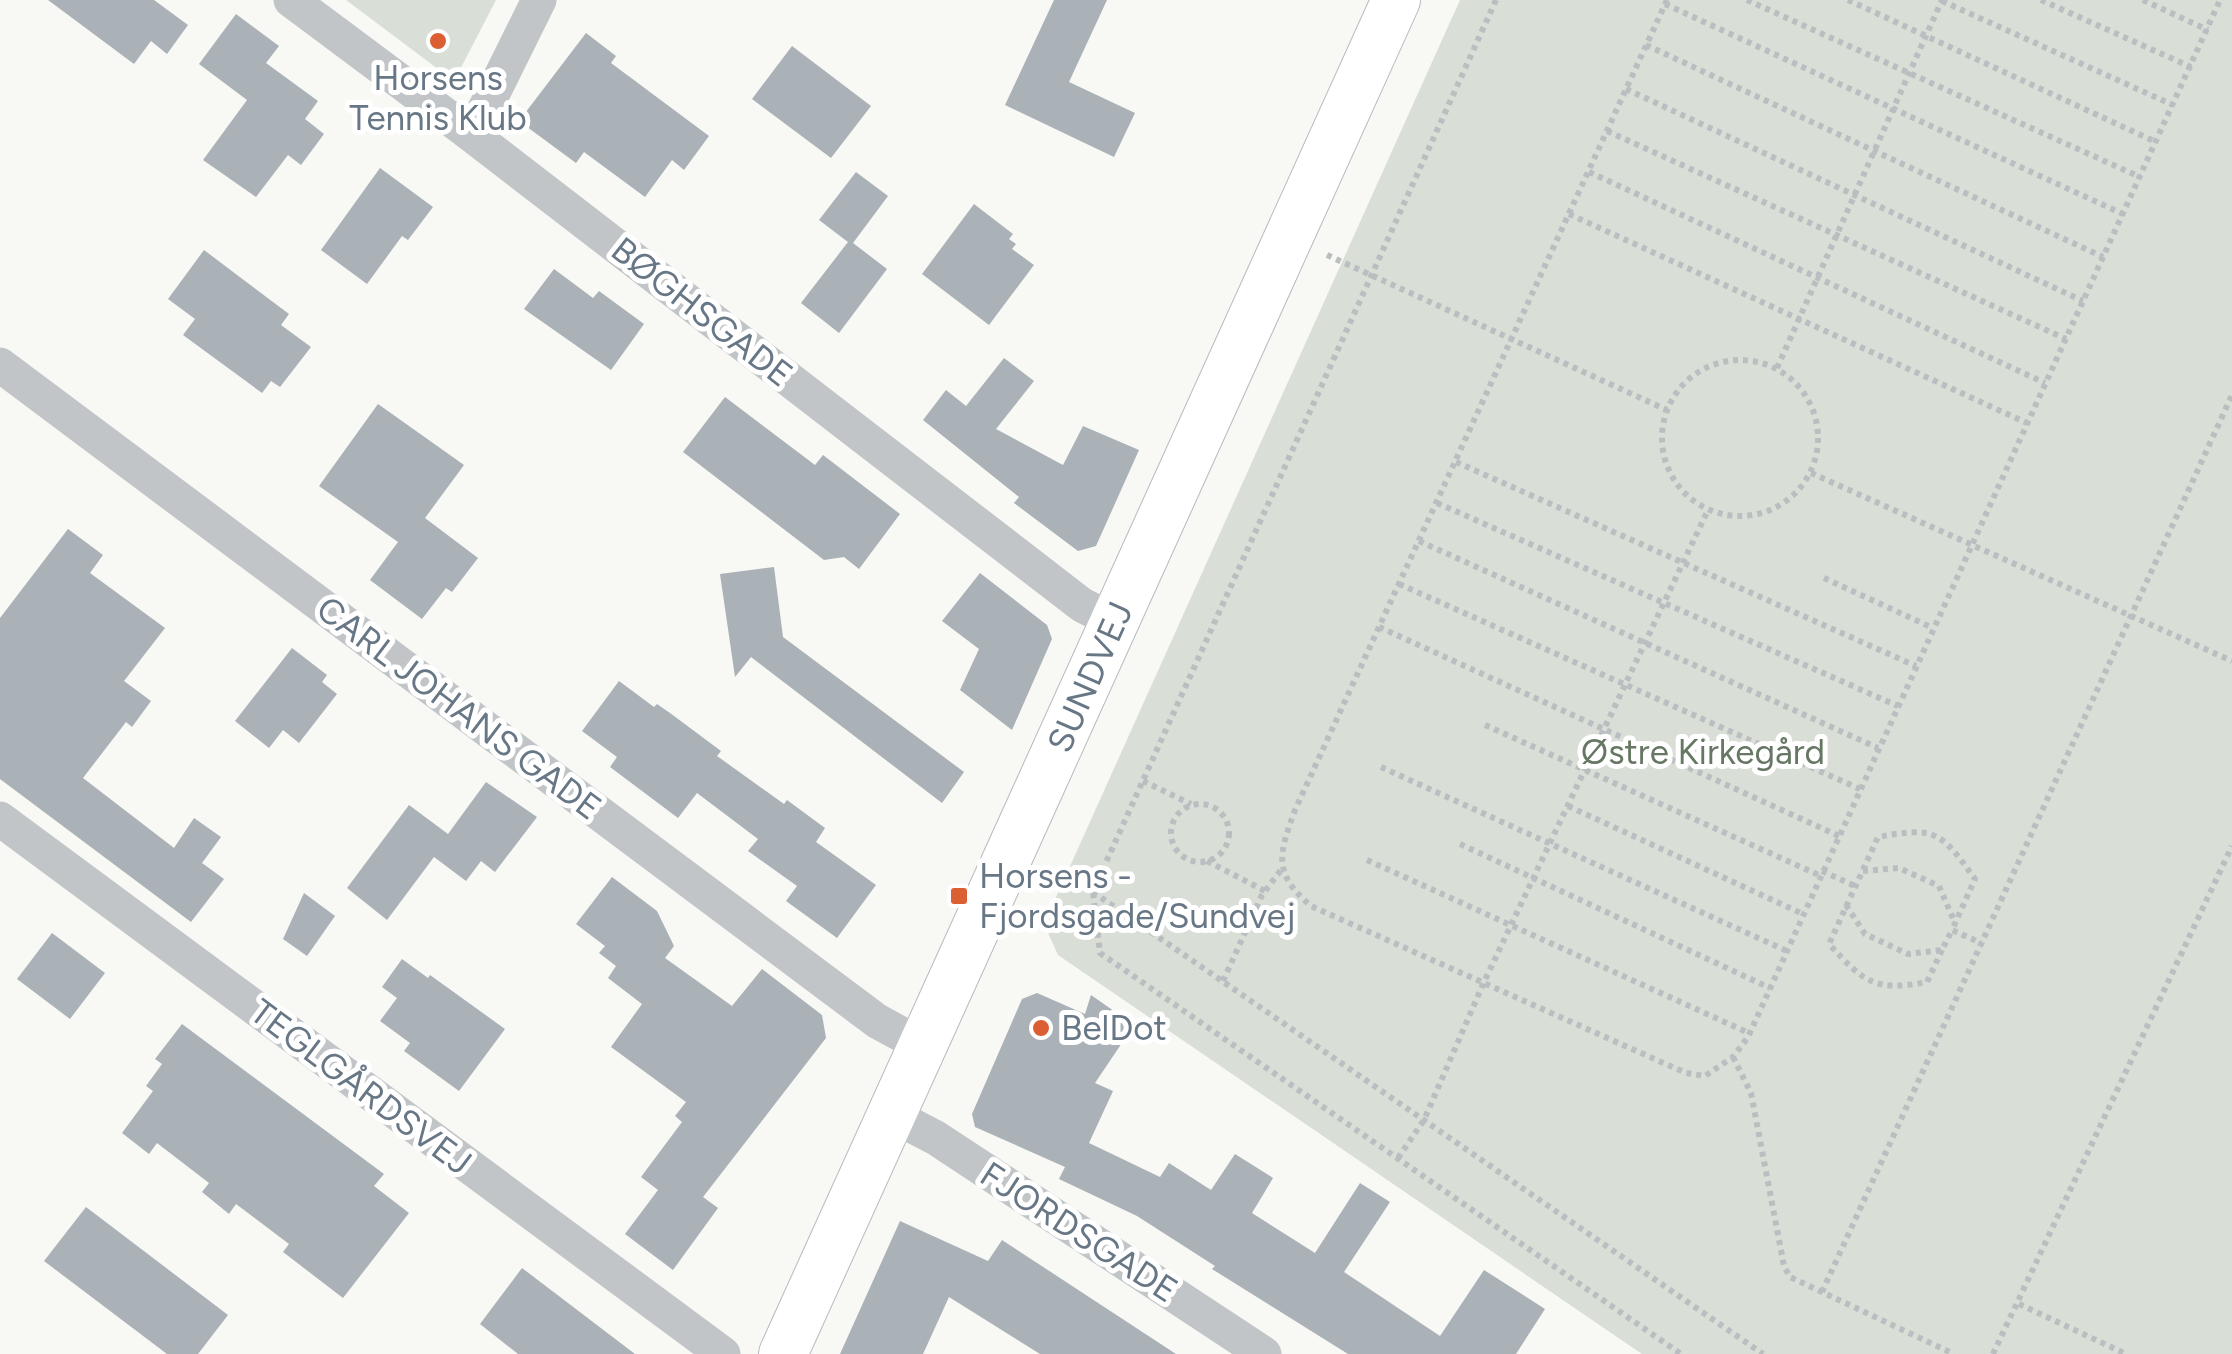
<svg xmlns="http://www.w3.org/2000/svg" width="2232" height="1354" viewBox="0 0 2232 1354" font-family="Figtree,sans-serif">
<style>
.green{fill:#d9ded6}
.building{fill:#aab1b7}
.lines{fill:none;stroke-linecap:round;stroke-linejoin:round}
.secondary-casing{stroke:#b6babf;stroke-width:50}
.path{stroke:#bbbec0;stroke-width:6;stroke-dasharray:5 5;stroke-linecap:butt}
.street{stroke:#c1c5c8;stroke-width:35}
.secondary{stroke:#fff;stroke-width:48}
.poi-dot{fill:#db5f32;stroke:#fff;stroke-width:4}
.labels{text-anchor:middle;dominant-baseline:central;stroke-width:10;stroke-linejoin:round;paint-order:stroke}
.poi-label{font-size:35px;fill:#687785;stroke:#fff;text-anchor:start}
.street-label{font-size:35px;fill:#687785;stroke:#fff}
.park-label{font-size:35px;fill:#667763;stroke:#fff}
</style>
<rect width="100%" height="100%" fill="#f8f8f5"/>
<g class="green">
<polygon points="346,0 496,0 454,81"/>
<polygon points="1460,0 2232,0 2232,1354 1642,1354 1058,955 1044,924"/>
</g>
<g class="building">
<polygon points="48,0 154,0 188,25 167,54 151,41 134,64"/>
<polygon points="1054,0 1107,0 1069,82 1135,113 1114,157 1005,105"/>
<polygon points="236,14 279,46 266,63 318,101 305,119 324,134 301,165 288,155 256,197 203,160 247,100 199,64"/>
<polygon points="586,33 616,56 611,63 709,136 684,170 672,160 645,197 584,152 576,163 519,121"/>
<polygon points="792,46 871,106 831,158 752,99"/>
<polygon points="380,168 433,207 408,240 402,236 367,284 321,250"/>
<polygon points="856,172 888,196 853,243 887,269 839,333 801,303 848,242 819,220"/>
<polygon points="974,204 1013,234 1009,239 1016,244 1012,249 1034,265 989,325 922,274"/>
<polygon points="204,250 289,314 281,325 311,347 280,387 271,381 262,393 183,335 195,319 168,299"/>
<polygon points="554,269 593,298 599,291 644,324 611,370 524,309"/>
<polygon points="1004,358 1034,381 996,429 1063,465 1083,426 1139,450 1096,546 1078,551 1014,503 1019,497 923,420 946,390 966,406"/>
<polygon points="725,397 815,465 823,455 900,514 859,569 844,557 824,560 683,452"/>
<polygon points="378,404 464,465 425,518 478,558 452,592 446,588 422,619 370,580 398,542 319,486"/>
<polygon points="68,529 103,555 90,573 165,628 124,681 151,701 132,727 126,722 83,778 174,848 194,818 221,837 202,863 224,879 191,922 0,779 0,618"/>
<polygon points="774,567 783,637 964,772 942,803 751,657 735,677 720,574"/>
<polygon points="980,573 1047,625 1052,639 1012,730 960,690 979,649 942,621"/>
<polygon points="292,648 327,675 322,682 337,694 299,743 283,730 269,748 235,721"/>
<polygon points="619,681 654,707 657,704 670,713 721,751 717,756 784,804 787,800 825,828 816,842 876,885 837,938 786,901 797,886 748,851 758,839 697,793 678,818 610,767 617,757 582,731"/>
<polygon points="486,782 537,817 495,872 481,861 466,881 434,857 387,920 347,888 409,805 448,834"/>
<polygon points="612,877 657,911 674,946 665,958 732,1006 762,969 822,1015 826,1038 703,1197 718,1208 673,1270 625,1234 658,1190 641,1177 682,1122 675,1116 686,1102 611,1047 642,1004 608,978 616,966 599,953 605,946 576,924"/>
<polygon points="304,893 335,916 307,956 283,939"/>
<polygon points="52,933 105,973 70,1019 17,979"/>
<polygon points="402,959 428,978 430,975 505,1029 459,1091 404,1051 410,1043 380,1021 397,998 382,987"/>
<polygon points="1037,993 1085,1014 1091,995 1134,1025 1095,1083 1113,1091 1089,1143 1160,1177 1169,1163 1211,1190 1235,1154 1273,1178 1252,1213 1315,1253 1360,1183 1390,1202 1344,1272 1440,1336 1484,1270 1545,1309 1516,1354 1348,1354 1212,1269 1215,1266 1137,1216 1059,1179 1065,1167 975,1127 972,1114 1022,999"/>
<polygon points="182,1024 384,1174 374,1186 409,1213 343,1298 283,1252 289,1244 236,1204 229,1214 202,1192 209,1183 157,1143 149,1154 122,1133 153,1091 146,1086 162,1064 155,1059"/>
<polygon points="86,1207 228,1315 198,1354 167,1354 44,1261"/>
<polygon points="900,1221 988,1261 1002,1240 1176,1354 1040,1354 949,1297 923,1354 840,1354"/>
<polygon points="522,1268 635,1354 518,1354 480,1324"/>
</g>
<g class="lines">
<g class="secondary-casing">
<polyline id="secondary" points="783,1354 1396,0"/>
</g>
<g class="path">
<polyline points="1496,0 1093,891 1100,953 1681,1354"/>
<path d="M 1667,0 L 1295,810 C 1279,854 1272,873 1311,906 L 1686,1073 L 1705,1076 L 1733,1057 L 1748,1037 L 2220,0"/>
<polyline points="1747,0 2140,177"/>
<polyline points="1848,0 2156,142"/>
<polyline points="2041,0 2191,67"/>
<polyline points="2143,0 2208,30"/>
<polyline points="1942,1 2173,105"/>
<polyline points="1665,4 2123,214"/>
<polyline points="1646,45 2103,257"/>
<polyline points="1626,89 2083,301"/>
<polyline points="1607,131 2066,339"/>
<polyline points="1589,172 2045,383"/>
<polyline points="1569,214 2027,423"/>
<polyline points="1327,255 1667,410"/>
<circle cx="1740" cy="438" r="78"/>
<polyline points="1777,368 1942,0"/>
<polyline points="1456,462 1916,666"/>
<polyline points="1811,473 2232,661"/>
<polyline points="1437,503 1898,706"/>
<polyline points="1419,541 1878,748"/>
<polyline points="1824,578 1933,628"/>
<polyline points="1399,584 1860,789"/>
<polyline points="1379,627 1839,836"/>
<polyline points="1485,725 1821,876"/>
<polyline points="1381,767 1787,951"/>
<polyline points="1143,781 1191,804"/>
<circle cx="1200" cy="833" r="29"/>
<polyline points="1568,806 1803,914"/>
<polyline points="1460,844 1770,988"/>
<polyline points="1367,860 1749,1033"/>
<polyline points="1207,861 1265,891"/>
<polyline points="1822,871 1855,886"/>
<polyline points="1863,871 1899,868 1939,886 1955,923"/>
<polyline points="1093,892 1763,1354"/>
<polyline points="1846,905 1865,934 1908,954 1942,950 1952,930"/>
<path d="M 1942,950 L 1927,982 C 1874,992 1864,982 1829,944 L 1878,837 C 1936,826 1941,832 1975,879 L 1952,930 L 1981,943"/>
<polyline points="1223,981 1262,895 1281,870"/>
<polyline points="1733,1057 1751,1093 1784,1266 1790,1277 1954,1354"/>
<polyline points="1398,1158 1424,1120 1484,982 1708,510"/>
<polyline points="1822,1292 2232,395"/>
<polyline points="2019,1304 2126,1354"/>
<polyline points="1993,1354 2232,846"/>
</g>
<g class="street">
<polyline points="291,0 468,132 1082,605 1114,621"/>
<polyline points="468,132 484,111 539,0"/>
<polyline points="0,365 877,1021 923,1046"/>
<polyline points="0,819 723,1354"/>
<polyline points="892,1115 936,1138 1264,1354"/>
</g>
<use href="#secondary" class="secondary"/>
</g>
<g class="poi-dot">
<circle cx="438" cy="41" r="10"/>
<rect x="949" y="886" width="20" height="20" rx="5"/>
<circle cx="1041" cy="1028" r="10"/>
</g>
<g class="labels">
<g class="poi-label">
<text x="438" y="78" text-anchor="middle">Horsens<tspan x="438" dy="40">Tennis Klub</tspan></text>
<text x="979" y="876">Horsens -<tspan x="979" dy="40">Fjordsgade/Sundvej</tspan></text>
<text x="1061" y="1028">BelDot</text>
</g>
<g class="street-label">
<text transform="translate(702 312) rotate(38)">BØGHSGADE</text>
<text transform="translate(1090 677) rotate(-66)">SUNDVEJ</text>
<text transform="translate(459 708) rotate(37)">CARL JOHANS GADE</text>
<text transform="translate(361 1087) rotate(37)">TEGLGÅRDSVEJ</text>
<text transform="translate(1079 1232) rotate(33)">FJORDSGADE</text>
</g>
<g class="park-label">
<text x="1703" y="752">Østre Kirkegård</text>
</g>
</g>
</svg>
